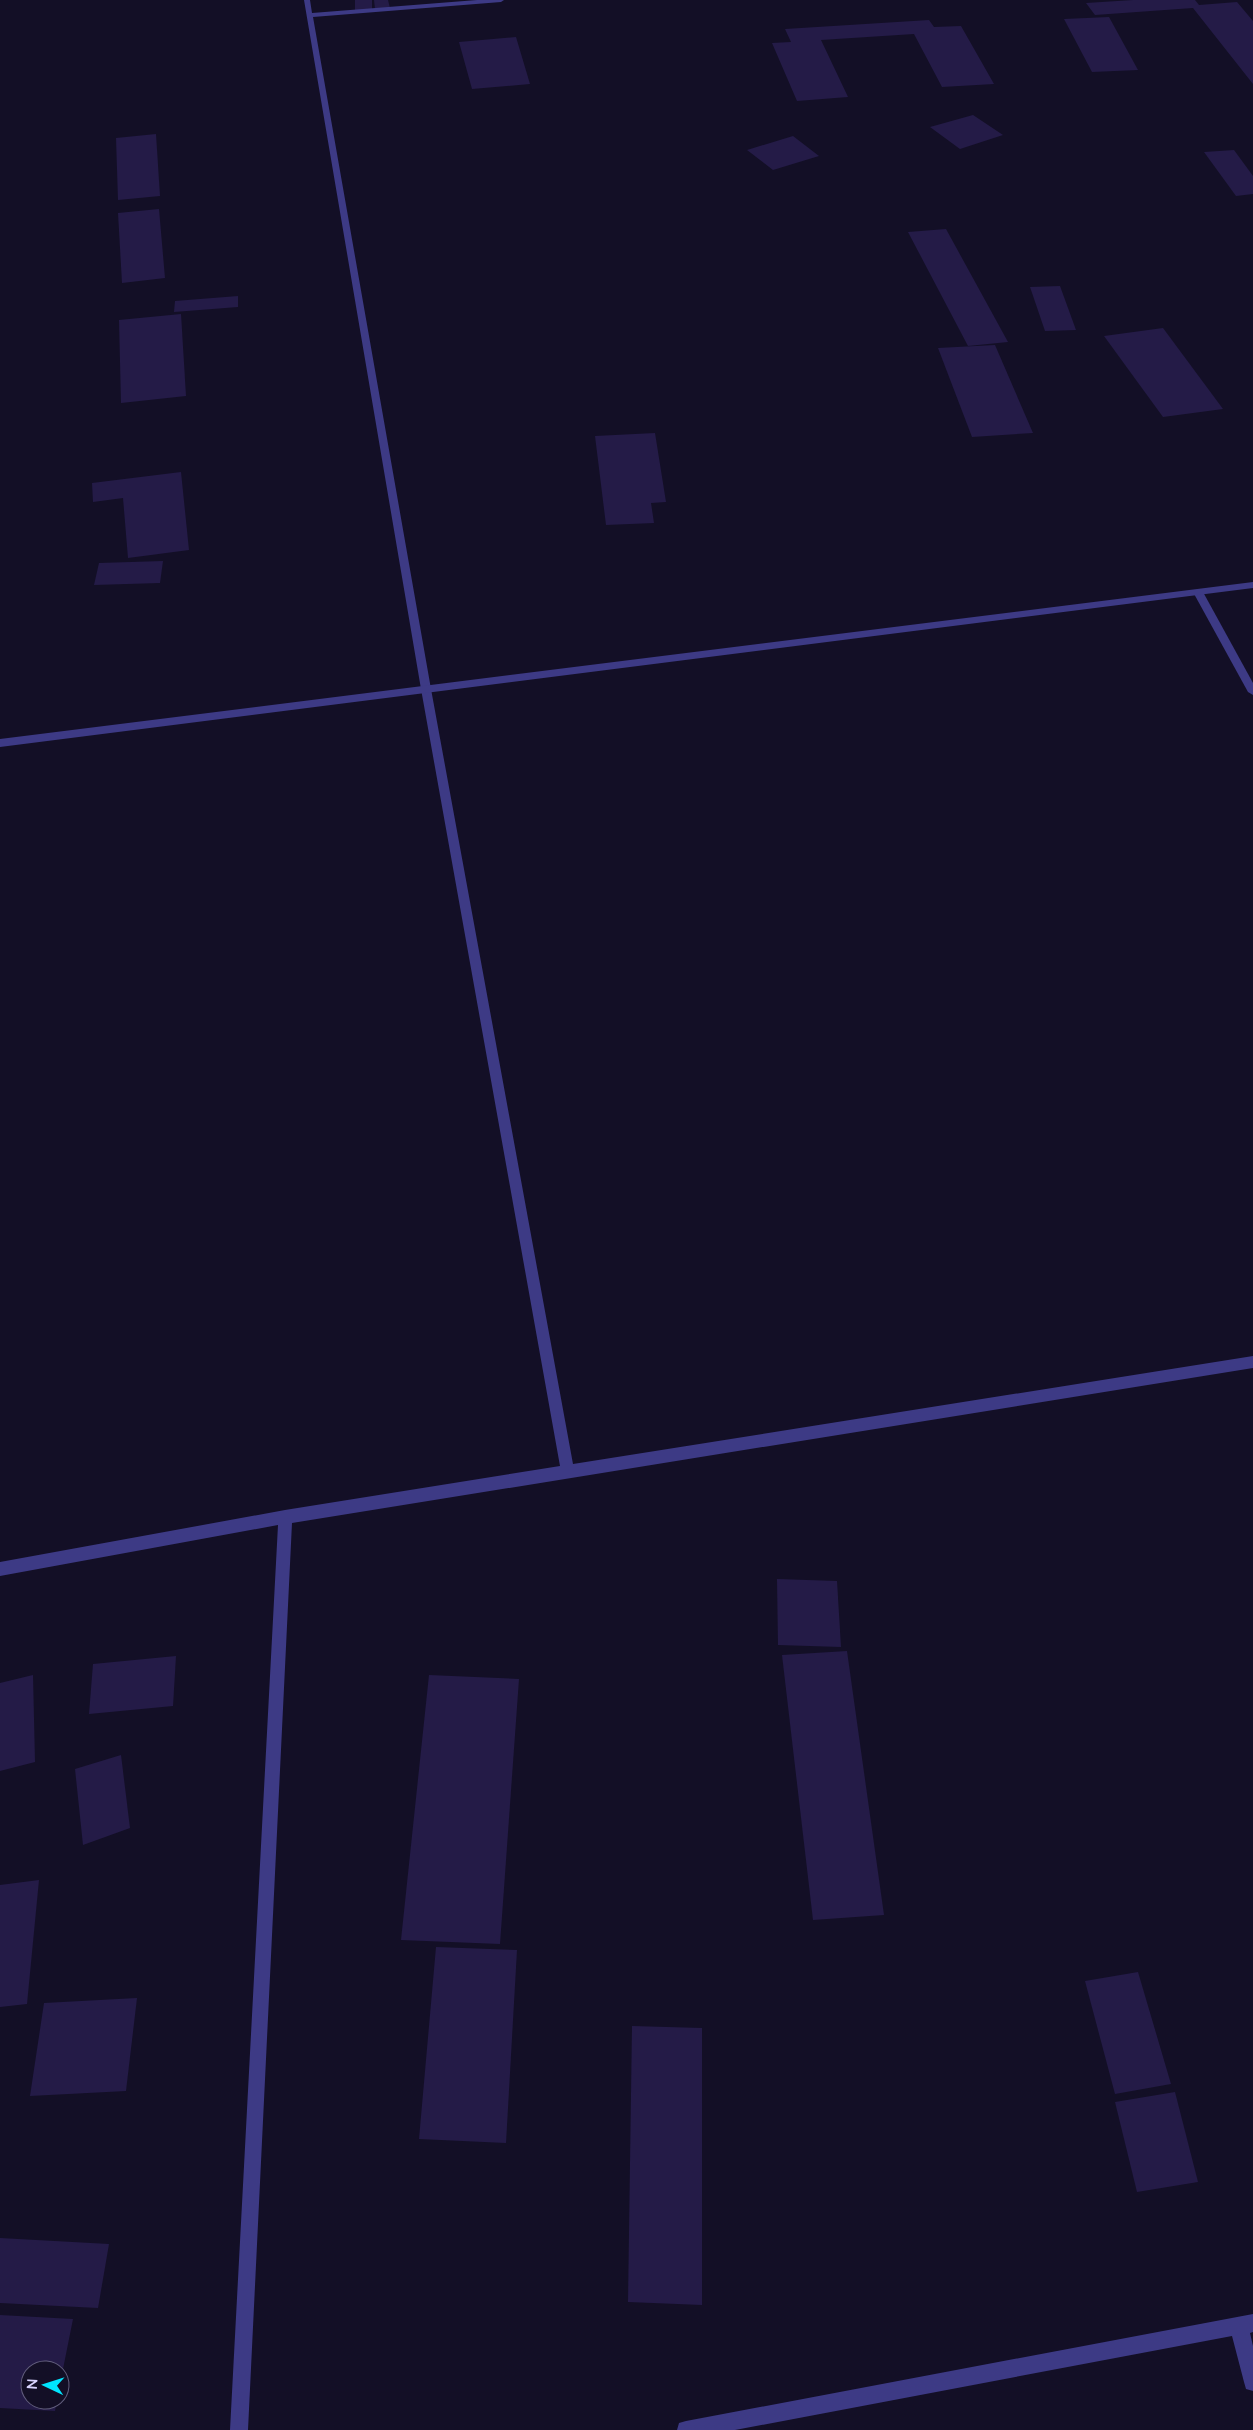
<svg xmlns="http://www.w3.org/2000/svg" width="1253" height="2430" viewBox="0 0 1253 2430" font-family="Lato,sans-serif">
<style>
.building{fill:#241b47}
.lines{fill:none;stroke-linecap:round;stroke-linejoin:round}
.minor{fill:#3d3a85;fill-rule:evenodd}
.tertiary{fill:#3d3a85;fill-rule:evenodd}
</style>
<rect width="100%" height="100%" fill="#130f26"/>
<g class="building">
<rect x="355" y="0" width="17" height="11"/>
<polygon points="374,0 388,0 390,8 375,9"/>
<polygon points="1133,0 1195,0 1199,5 1237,2 1253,21 1253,84 1193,8 1095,15 1086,3"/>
<polygon points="1109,17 1138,70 1092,72 1064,19"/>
<polygon points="929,20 934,27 961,26 994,84 942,87 914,34 821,40 848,97 797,101 772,43 791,42 785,29"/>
<polygon points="516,37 530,84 472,89 459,42"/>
<polygon points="973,115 1003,135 960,149 930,127"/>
<polygon points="156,134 160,196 118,200 116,138"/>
<polygon points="793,136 819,156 773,170 747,150"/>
<polygon points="1234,150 1253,176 1253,194 1236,196 1204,152"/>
<polygon points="159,209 165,278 122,283 118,213"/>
<polygon points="946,229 1008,342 968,346 908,232"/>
<polygon points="1060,286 1076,330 1045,331 1030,287"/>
<polygon points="238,296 238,307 174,312 175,301"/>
<polygon points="181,314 186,396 121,403 119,320"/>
<polygon points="1163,328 1223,409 1163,417 1104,336"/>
<polygon points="995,345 1033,433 972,437 938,348"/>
<polygon points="655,433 666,502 651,503 654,523 606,525 595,436"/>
<polygon points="181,472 189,550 128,558 123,498 93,502 92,483"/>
<polygon points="163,561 160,583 94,585 99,563"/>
<polygon points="777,1579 837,1581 841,1647 778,1645"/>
<polygon points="847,1651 884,1915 813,1920 782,1655"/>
<polygon points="176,1656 173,1706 89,1714 93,1664"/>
<polygon points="33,1675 35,1762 0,1771 0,1683"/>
<polygon points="429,1675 519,1679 500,1944 401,1940"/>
<polygon points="121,1755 130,1828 83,1845 75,1769"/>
<polygon points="39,1880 27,2004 0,2007 0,1885"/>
<polygon points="436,1947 517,1950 506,2143 419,2139"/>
<polygon points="1138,1972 1171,2084 1115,2094 1085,1981"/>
<polygon points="137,1998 126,2091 30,2096 44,2003"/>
<polygon points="632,2026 702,2028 702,2305 628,2302"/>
<polygon points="1175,2092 1198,2182 1137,2192 1115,2102"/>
<polygon points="0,2238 109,2244 98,2308 0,2303"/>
<polygon points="0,2315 73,2319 61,2379 60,2370 30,2370 30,2400 57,2400 55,2411 0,2408"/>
</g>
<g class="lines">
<g class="minor">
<polygon points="304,0 310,0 312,13 477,0 504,0 501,2 313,17 431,689 573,1464 1253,1356 1253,1368 292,1523 248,2430 230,2430 278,1525 0,1576 0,1562 285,1510 560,1466 421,689"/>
<polygon points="1198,589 1203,592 1253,683 1253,695 1248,692 1193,592"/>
<polygon points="1253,2314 1253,2332 1250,2333 1253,2346 1253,2391 1246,2389 1244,2382 1232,2336 735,2430 677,2430 679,2423 686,2421"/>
</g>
<polygon class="tertiary" points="1253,582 1253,588 0,747 0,739"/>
</g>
<g transform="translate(45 2385) rotate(274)"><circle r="24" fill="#130f26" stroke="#625e7d"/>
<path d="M0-4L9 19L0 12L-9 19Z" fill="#00e5ff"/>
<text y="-8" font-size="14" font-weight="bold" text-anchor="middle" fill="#d9d4ff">N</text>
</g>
</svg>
